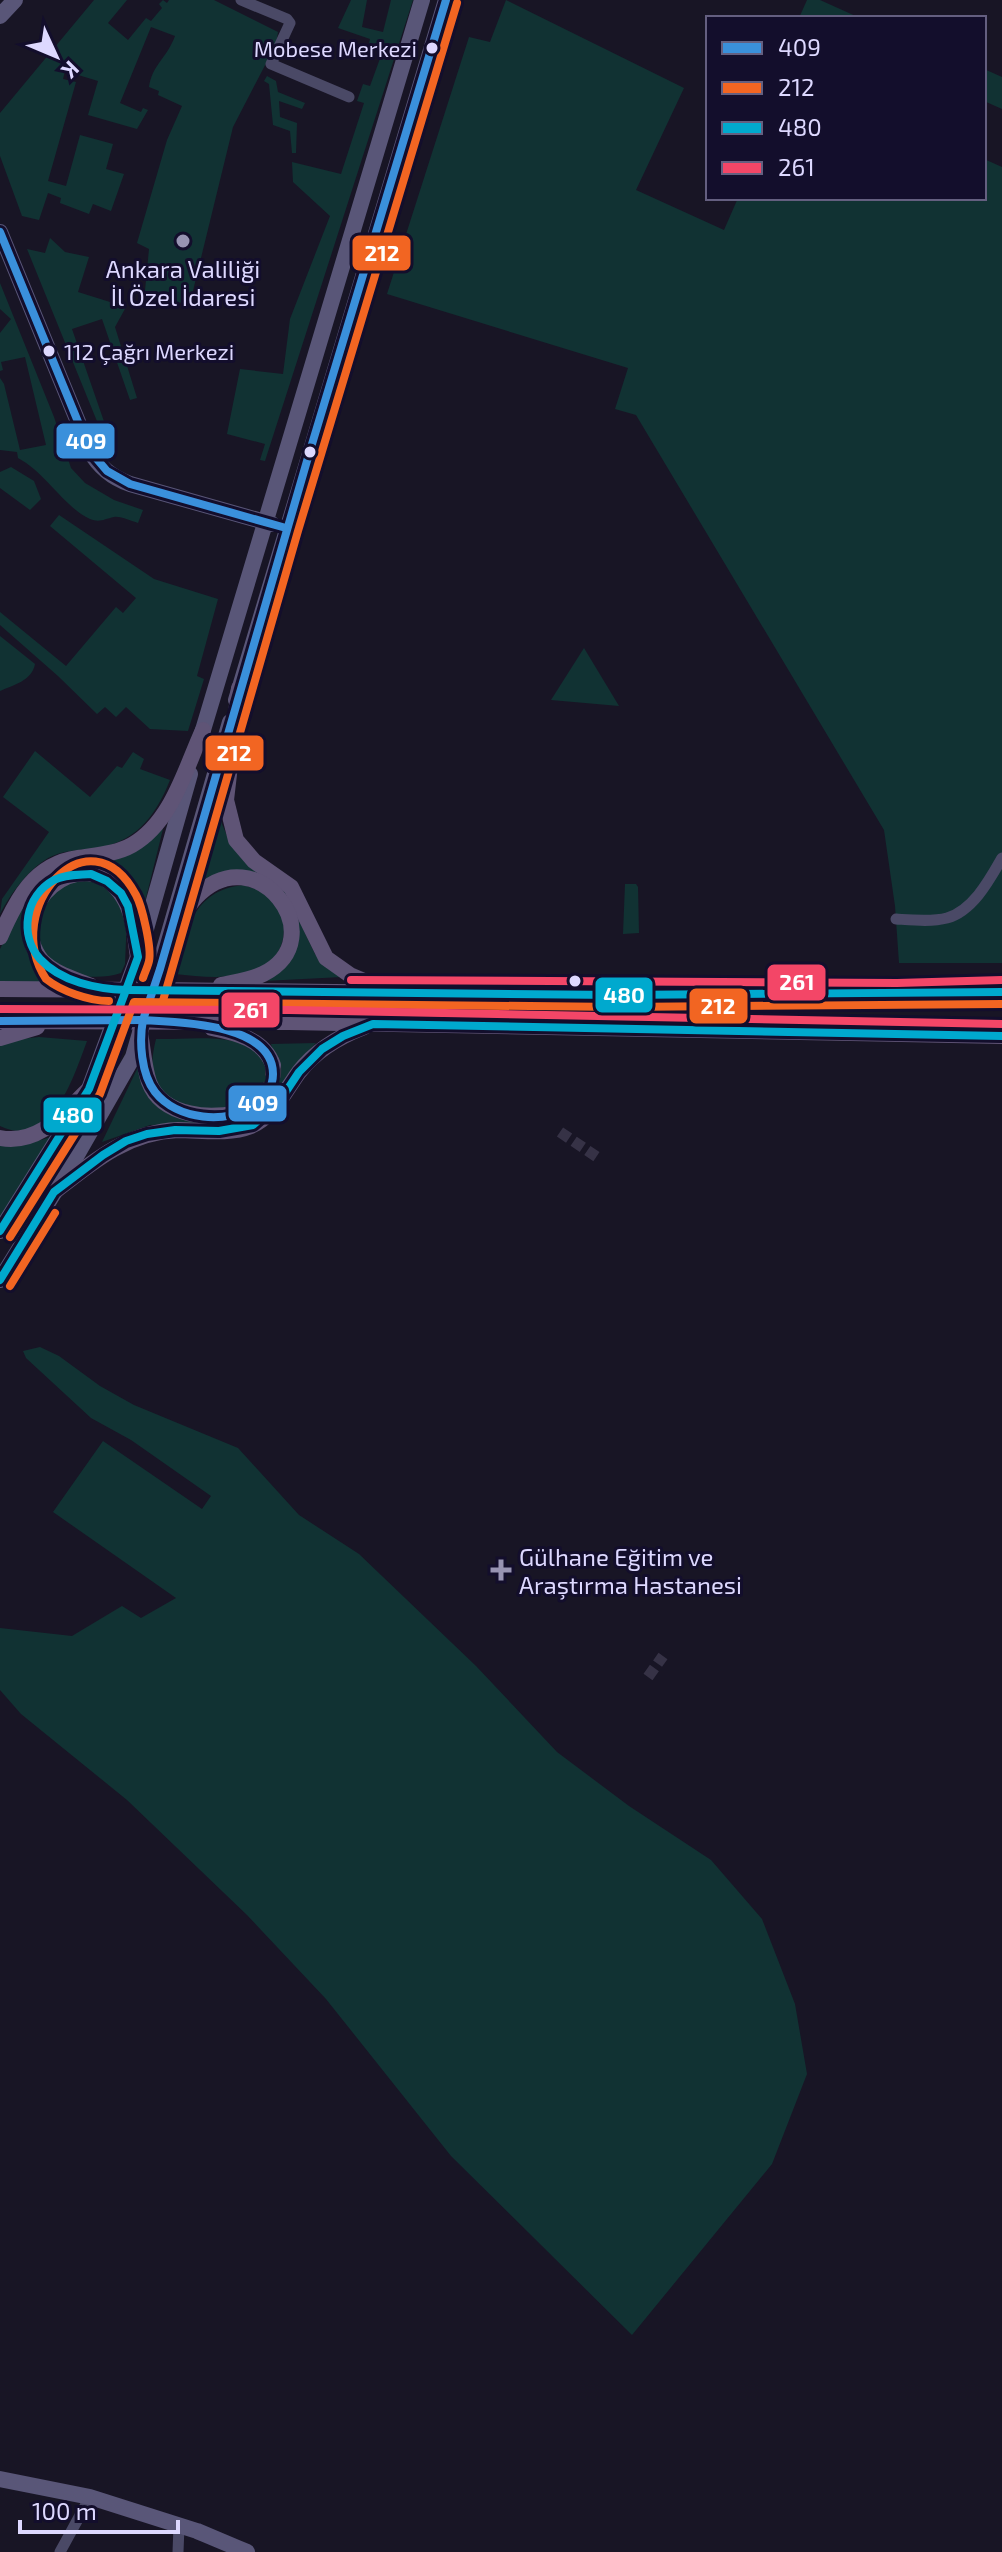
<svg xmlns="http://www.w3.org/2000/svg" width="1002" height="2552" viewBox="0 0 1002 2552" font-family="'Exo 2',sans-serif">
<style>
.green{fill:#113233}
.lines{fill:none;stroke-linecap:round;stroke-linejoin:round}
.street-tunnel{stroke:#363246;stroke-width:11;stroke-dasharray:11 5.5;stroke-linecap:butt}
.primary-tunnel{stroke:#363246;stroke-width:16;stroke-dasharray:16 8;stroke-linecap:butt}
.street{stroke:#4a4966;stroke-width:11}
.secondary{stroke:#595678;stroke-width:16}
.primary{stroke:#5f5476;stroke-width:16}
.bus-1-casing{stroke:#130e2c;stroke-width:14}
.bus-2-casing{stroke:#130e2c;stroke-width:14}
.bus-3-casing{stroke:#130e2c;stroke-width:14}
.bus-4-casing{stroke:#130e2c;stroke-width:14}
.bus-1{stroke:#3a90db;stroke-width:8}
.bus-2{stroke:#f26522;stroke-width:8}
.bus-3{stroke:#00a9ce;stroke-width:8}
.bus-4{stroke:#f34667;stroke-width:8}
.bus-dot{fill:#ddd8ff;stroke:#130e2c;stroke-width:3}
.poi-dot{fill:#9894b3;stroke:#130e2c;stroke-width:3}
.labels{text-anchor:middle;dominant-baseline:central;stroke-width:6;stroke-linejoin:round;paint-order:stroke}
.bus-label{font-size:22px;fill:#ddd8ff;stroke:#130e2c;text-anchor:end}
.poi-label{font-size:24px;fill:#ddd8ff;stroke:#130e2c}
.line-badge{stroke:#130e2c;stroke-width:3}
.badge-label{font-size:22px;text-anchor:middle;font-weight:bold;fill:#fff}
</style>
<rect width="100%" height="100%" fill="#181525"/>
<g class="green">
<path d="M 94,0 L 127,0 L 108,23 L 128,40 L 146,18 L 151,21 L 162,8 L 159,4 L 163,0 L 167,3 L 169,0 L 214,0 L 278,32 L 276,44 L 233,127 L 190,303 L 144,301 L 149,249 L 137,243 L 167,140 L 182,106 L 158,95 L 159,91 L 149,87 C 152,65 167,58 175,36 L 151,27 L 120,103 L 141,112 L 143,108 L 148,110 L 137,129 L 88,115 L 98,81 L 65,71 L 63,79 L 76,82 L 48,181 L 66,186 L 80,135 L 113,144 L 106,169 L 124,174 L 111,211 L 93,204 L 89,214 L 60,203 L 61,198 L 48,193 L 39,220 L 22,216 L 0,156 L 0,113 Z"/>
<polygon points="351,0 367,0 362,27 383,32 391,0 413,0 265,461 260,460 265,444 227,434 240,369 283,374 290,319 330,216 293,182 292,162 341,174 364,103 357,101 363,84 370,86 382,53 368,47 370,39 338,28"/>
<polygon points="506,0 684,88 636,190 724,230 738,198 984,198 984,159 1002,167 1002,963 899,963 895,906 884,830 636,415 615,409 628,368 387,294 469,37 490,42"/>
<polygon points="807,0 820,0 860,18 799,18"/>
<polygon points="984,69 1002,77 1002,109 984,101"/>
<polygon points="267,76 276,81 278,92 305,103 302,109 279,101 280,117 297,123 296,153 292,153 290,131 273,125 269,84 264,81"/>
<polygon points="50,238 65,252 89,257 78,292 126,307 115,327 137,398 130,400 102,319 72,329 108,433 103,436 27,249 45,253"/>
<path d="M 0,283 L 54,417 L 71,468 L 85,483 L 114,500 L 143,510 L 138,523 C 131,521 121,516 114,517 C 104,519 100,523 90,519 C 64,507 46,473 18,458 L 17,452 L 0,450 L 0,378 L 4,384 L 20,450 L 46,445 L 25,357 L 1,362 L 3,370 L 0,371 L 0,333 L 11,319 L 0,309 Z"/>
<polygon points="11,467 34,481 41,499 30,510 0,488 0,472"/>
<polygon points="59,515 154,579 218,599 197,676 204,679 188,731 150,729 126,707 116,717 105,707 97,714 58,676 0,625 0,612 66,666 116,607 123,613 136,598 50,526"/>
<path d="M 0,636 L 35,664 C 32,681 13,685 0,691 Z"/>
<polygon points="584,648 619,706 551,700"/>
<path d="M 35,751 L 90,797 L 117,766 L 122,768 L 133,752 L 144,759 L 140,769 L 170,780 C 155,818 134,844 91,849 C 77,850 61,851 48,858 C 28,870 11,893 0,914 L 2,899 L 49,832 L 3,797 Z"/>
<path d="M 219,798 L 222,824 L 231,845 L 283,887 L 315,954 L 342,977 L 264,981 C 282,972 287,960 295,942 L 265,879 L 198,889 Z"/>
<path d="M 163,829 L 139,926 L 107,876 L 44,883 C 28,898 13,925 27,948 C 36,961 54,973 66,984 L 0,982 L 0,949 L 24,901 L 48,875 Z"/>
<path d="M 73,877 L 107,886 L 127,916 L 125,964 L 121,973 C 99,980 71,978 52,963 C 43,957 38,939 33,929 L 43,898 Z"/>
<polygon points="625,884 636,884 638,887 639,933 623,934"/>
<path d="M 243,885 C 256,889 272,894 279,907 C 288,925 285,952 267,964 C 241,982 204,977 175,974 C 187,931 191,891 243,885 Z"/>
<path d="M 39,1037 L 87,1041 C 74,1076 51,1151 0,1126 L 0,1046 L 11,1040 Z"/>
<path d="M 156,1039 C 190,1040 252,1029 269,1065 L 277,1063 L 271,1044 L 316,1043 L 297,1063 L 273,1100 L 261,1113 L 227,1124 L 150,1125 L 102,1142 L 139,1065 C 142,1075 145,1086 151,1095 C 170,1126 214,1122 244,1115 L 241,1106 C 217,1119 173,1113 159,1089 C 149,1073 152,1056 156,1039 Z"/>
<polygon points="51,1137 0,1221 0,1144 30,1143"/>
<polygon points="40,1347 59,1356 100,1386 134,1405 238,1448 299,1515 359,1554 476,1666 557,1752 629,1806 711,1860 762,1919 795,2004 807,2074 772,2164 632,2335 451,2156 326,1999 247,1915 127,1800 21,1714 0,1690 0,1628 72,1636 122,1606 141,1618 176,1598 53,1512 103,1441 202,1509 211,1496 131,1440 91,1418 26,1358 23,1351"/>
</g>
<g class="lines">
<g class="street-tunnel">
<polyline points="560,1132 597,1157"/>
<polyline points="648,1677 663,1656"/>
</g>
<path class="primary-tunnel" d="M 243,1111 C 264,1103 275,1087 273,1065"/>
<g class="street">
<polyline points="241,0 287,19 290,23 271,64 349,97"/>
<path d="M 896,919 C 912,920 932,922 947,918 C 973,911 990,879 1002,858"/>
<polyline points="60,2552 90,2497"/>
<polyline points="178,2552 179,2526"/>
</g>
<g class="secondary">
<polyline points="0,16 15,0"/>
<path d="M 0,232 L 90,451 C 99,467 113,478 130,484 L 272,524"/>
<polyline points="236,700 446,0"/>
<polyline points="200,740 422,0"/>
<polyline points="0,1231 89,1089 138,957 190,774"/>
<polyline points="0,1280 70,1167 133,1057 230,722"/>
<polyline points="0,2479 90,2497 197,2531 247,2552"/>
</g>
<g class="primary">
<polyline points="239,688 226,800 236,840 254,861 291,887 326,958 350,975 383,989"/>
<path d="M 0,937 C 16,900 34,864 78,858 C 97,855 116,854 132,845 C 172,822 185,769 203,730"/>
<path d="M 161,963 C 172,942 180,914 196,897 C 256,834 335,938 263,974 C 251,980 235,982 221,985"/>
<path d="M 91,986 C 74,979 55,974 42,961 C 0,908 84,835 123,897 C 134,914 135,938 138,957"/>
<path d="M 0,989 C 334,990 668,1000 1002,992"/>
<polyline points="0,1021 289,1022 1002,1036"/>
<path d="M 212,1028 C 236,1033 264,1039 273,1065"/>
<path d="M 140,1033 C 143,1049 144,1067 149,1082 C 162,1117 213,1121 243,1111"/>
<polyline points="0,1038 37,1027"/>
<path d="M 0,1138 C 39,1145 63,1114 89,1089"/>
<path d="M 54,1192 C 92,1162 127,1132 178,1130 C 201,1130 228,1135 251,1126 C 274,1116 285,1091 299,1072 C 316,1050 338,1037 364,1027"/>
</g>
<g class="bus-1-casing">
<g id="bus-1">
<polyline points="0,232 90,451 107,471 130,484 286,528"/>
<path d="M 143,1020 C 178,1022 273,1023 273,1074 C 273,1086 266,1098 256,1105 C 227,1125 177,1120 155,1092 C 141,1074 139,1041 143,1020 Z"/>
<polyline points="143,1020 160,969 309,454 446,0"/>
<polyline points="0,1021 143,1020"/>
</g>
</g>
<g class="bus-2-casing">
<g id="bus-2">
<path d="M 109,1001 C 89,1001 61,991 46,979 C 0,909 89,808 136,895 C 142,906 152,948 149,961 C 148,966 145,972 143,978"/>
<polyline points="162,1004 298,531 457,3"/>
<polyline points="10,1237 100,1094 134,1002 618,1007 1002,1004"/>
<polyline points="10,1286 55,1213"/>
</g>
</g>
<g class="bus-3-casing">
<g id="bus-3">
<path d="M 91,874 L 107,881 L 121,893 L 128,906 L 138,957 L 126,990 C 97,989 61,982 40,959 C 19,935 25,896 54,880 C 65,874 79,875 91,874 Z"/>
<polyline points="126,990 618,995 1002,992"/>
<polyline points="0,1231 89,1089 126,990"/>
<polyline points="0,1280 54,1192 103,1155 126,1141 147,1134 175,1130 219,1131 253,1125 279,1102 299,1072 322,1049 343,1036 373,1024 1002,1036"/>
</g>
</g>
<g class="bus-4-casing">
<g id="bus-4">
<polyline points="351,980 897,983 1002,980"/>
<polyline points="0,1009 289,1010 1002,1024"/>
</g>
</g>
<use href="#bus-1" class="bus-1"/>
<use href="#bus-2" class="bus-2"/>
<use href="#bus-3" class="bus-3"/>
<use href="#bus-4" class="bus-4"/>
</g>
<g class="bus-dot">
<circle cx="432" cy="48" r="7"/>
<circle cx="49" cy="351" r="7"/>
<circle cx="310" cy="452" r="7"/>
<circle cx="575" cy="981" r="7"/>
</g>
<g class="poi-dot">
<circle cx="183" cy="241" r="8"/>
<path d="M497 1558h8v8h8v8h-8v8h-8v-8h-8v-8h8z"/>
</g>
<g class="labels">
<g class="bus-label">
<text x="417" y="48">Mobese Merkezi</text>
<text x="64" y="351" text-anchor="start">112 Çağrı Merkezi</text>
</g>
<g class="poi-label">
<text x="183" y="268">Ankara Valiliği<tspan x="183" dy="28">İl Özel İdaresi</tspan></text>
<text x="519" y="1556" text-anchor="start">Gülhane Eğitim ve<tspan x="519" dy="28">Araştırma Hastanesi</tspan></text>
</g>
</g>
<g class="line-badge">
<rect x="351" y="234" width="61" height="38" rx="8" fill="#f26522"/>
<rect x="55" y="422" width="61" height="38" rx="8" fill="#3a90db"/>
<rect x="204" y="734" width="61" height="38" rx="8" fill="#f26522"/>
<rect x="766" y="963" width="61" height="39" rx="8" fill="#f34667"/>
<rect x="594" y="976" width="60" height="38" rx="8" fill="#00a9ce"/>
<rect x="688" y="987" width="61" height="38" rx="8" fill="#f26522"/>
<rect x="220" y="991" width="61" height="38" rx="8" fill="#f34667"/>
<rect x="227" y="1084" width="61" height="39" rx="8" fill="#3a90db"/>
<rect x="42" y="1096" width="61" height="38" rx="8" fill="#00a9ce"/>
</g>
<g class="badge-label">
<text x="382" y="261">212</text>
<text x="86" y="449">409</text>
<text x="234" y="761">212</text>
<text x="797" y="990">261</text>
<text x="624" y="1003">480</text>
<text x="718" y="1014">212</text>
<text x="251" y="1018">261</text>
<text x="258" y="1111">409</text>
<text x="73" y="1123">480</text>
</g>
<rect x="706" y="16" width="280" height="184" fill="#130e2c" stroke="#645f80" stroke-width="2"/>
<rect x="722" y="42" width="40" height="12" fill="#3a90db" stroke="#645f80" stroke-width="2"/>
<text x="778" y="56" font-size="24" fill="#ddd8ff">409</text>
<rect x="722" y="82" width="40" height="12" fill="#f26522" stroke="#645f80" stroke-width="2"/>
<text x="778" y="96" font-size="24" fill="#ddd8ff">212</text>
<rect x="722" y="122" width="40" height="12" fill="#00a9ce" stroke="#645f80" stroke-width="2"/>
<text x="778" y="136" font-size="24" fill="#ddd8ff">480</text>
<rect x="722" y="162" width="40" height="12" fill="#f34667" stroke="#645f80" stroke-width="2"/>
<text x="778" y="176" font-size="24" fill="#ddd8ff">261</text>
<g transform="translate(56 56) rotate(134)" stroke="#130e2c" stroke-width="6" paint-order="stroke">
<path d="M0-6L14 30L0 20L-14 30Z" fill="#ddd8ff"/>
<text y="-12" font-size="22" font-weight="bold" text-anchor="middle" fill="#ddd8ff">K</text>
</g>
<path d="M20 2520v12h158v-12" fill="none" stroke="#ddd8ff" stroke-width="4"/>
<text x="32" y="2520" font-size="24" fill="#ddd8ff" stroke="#130e2c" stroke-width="6" paint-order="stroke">100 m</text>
</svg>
